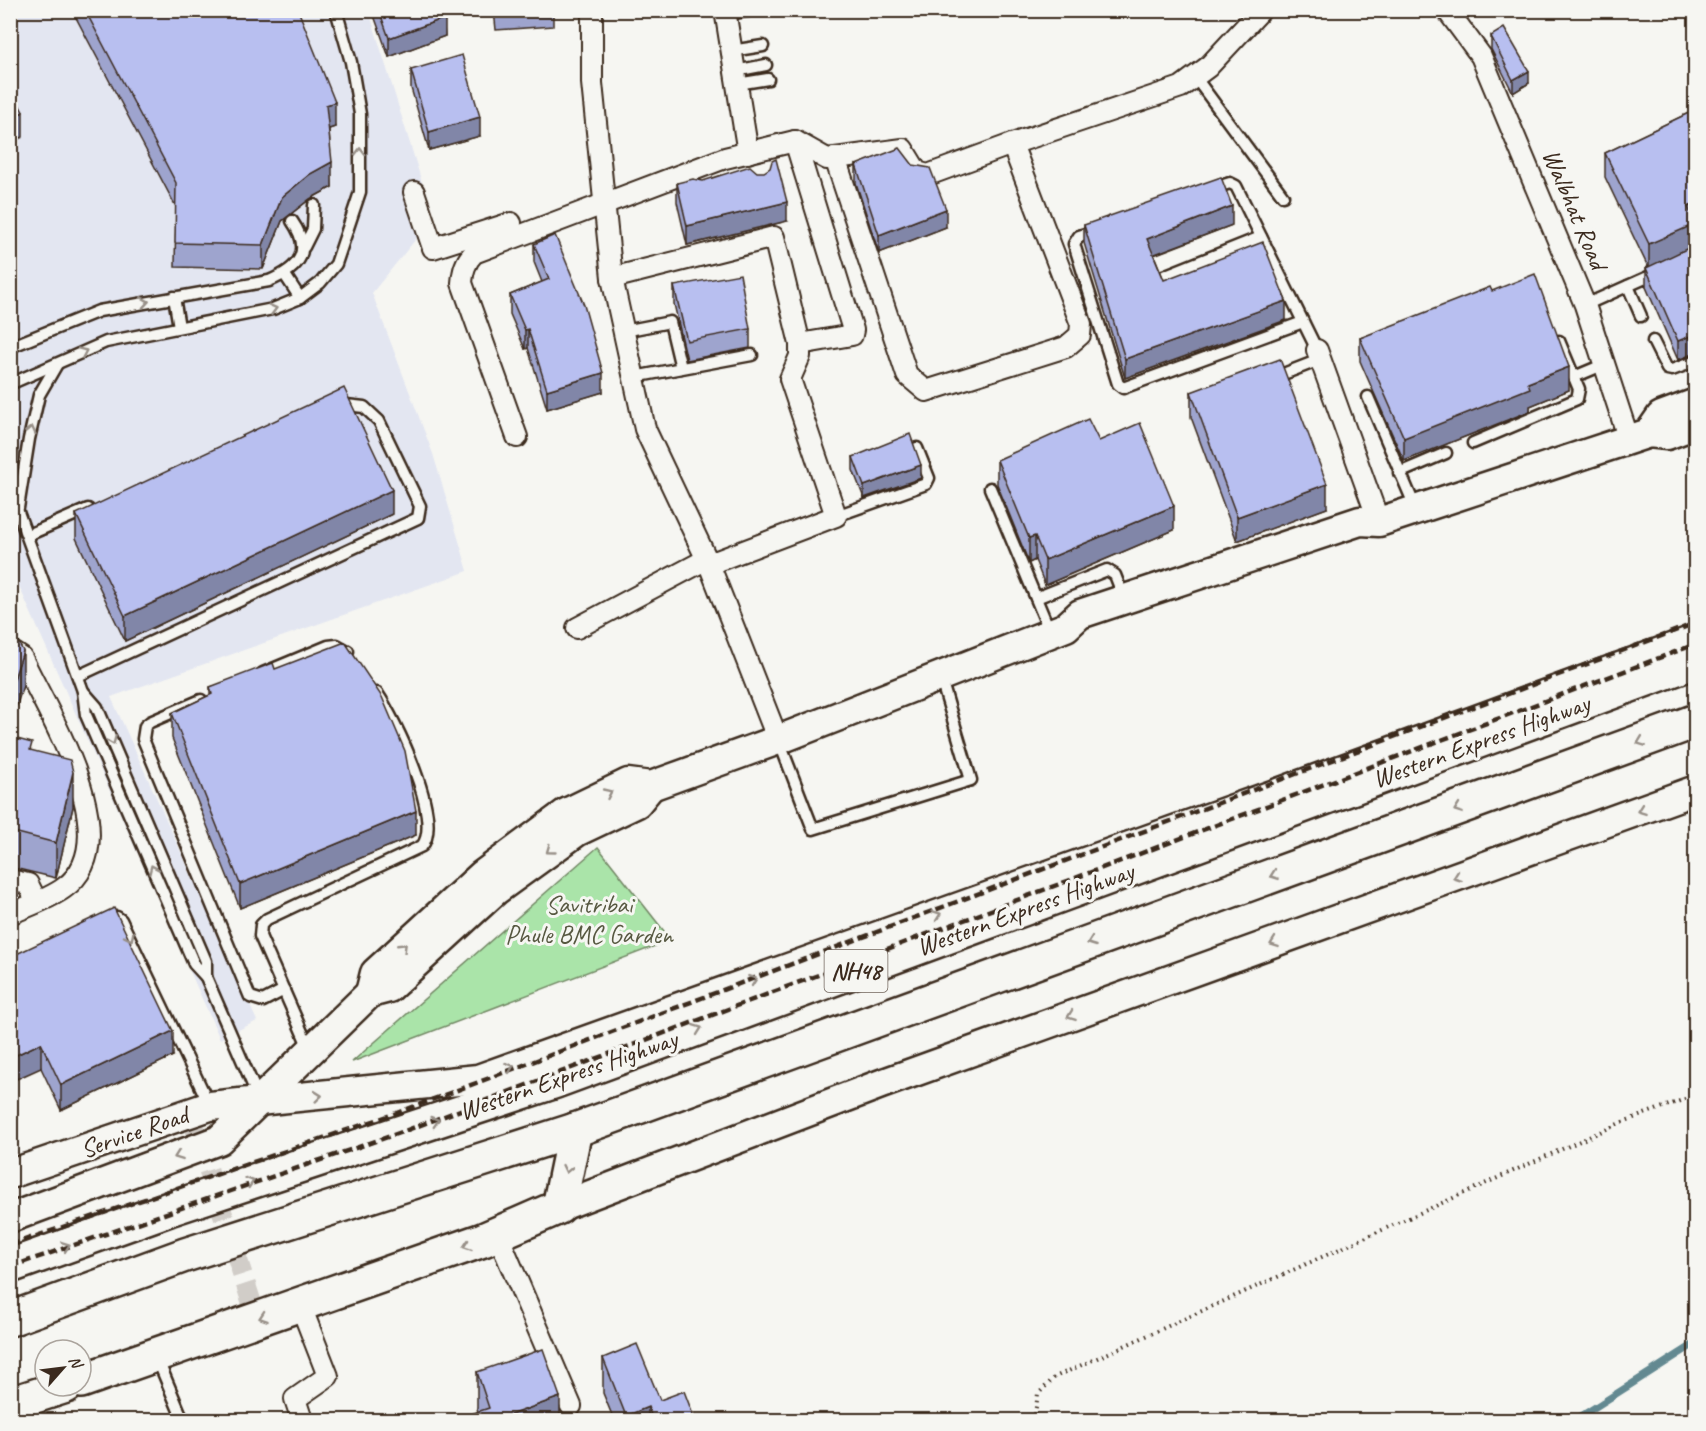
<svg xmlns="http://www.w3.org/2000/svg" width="1706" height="1431" viewBox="0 0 1706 1431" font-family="Caveat,sans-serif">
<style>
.built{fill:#e3e6f1}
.green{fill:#aae4a9;stroke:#728764;stroke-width:1.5}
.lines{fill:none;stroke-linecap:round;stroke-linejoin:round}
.stream{stroke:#638991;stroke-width:7}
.street-tunnel{stroke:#d1cdc8;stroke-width:20;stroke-dasharray:20 10;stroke-linecap:butt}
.lane-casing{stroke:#3b2a1e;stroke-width:15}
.street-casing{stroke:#3b2a1e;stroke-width:24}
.secondary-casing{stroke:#3b2a1e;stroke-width:33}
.highway-casing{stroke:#3b2a1e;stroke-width:38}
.path{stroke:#3b2a1e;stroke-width:4;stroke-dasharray:1.5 4.5;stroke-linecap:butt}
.lane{stroke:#f6f6f2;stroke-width:10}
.street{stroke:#f6f6f2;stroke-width:20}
.secondary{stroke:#f6f6f2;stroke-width:28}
.highway{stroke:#f6f6f2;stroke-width:33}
.rail{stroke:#3b2a1e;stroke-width:4.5;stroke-dasharray:9 4.5;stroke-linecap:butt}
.wall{fill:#9ea4ce;stroke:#3b2a1e;stroke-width:1.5}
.shaded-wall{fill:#8186a8;stroke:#3b2a1e;stroke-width:1.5}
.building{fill:#b8bff0;stroke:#3b2a1e;stroke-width:1.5}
.oneway{stroke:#989088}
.labels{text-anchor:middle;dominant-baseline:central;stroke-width:6;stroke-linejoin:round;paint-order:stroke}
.shield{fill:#f6f6f2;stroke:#73675e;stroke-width:1.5}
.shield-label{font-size:24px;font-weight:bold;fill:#3b2a1e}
.street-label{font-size:26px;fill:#3b2a1e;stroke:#f6f6f2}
.park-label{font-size:26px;fill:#575841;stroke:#f6f6f2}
</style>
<rect width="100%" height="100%" fill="#f6f6f2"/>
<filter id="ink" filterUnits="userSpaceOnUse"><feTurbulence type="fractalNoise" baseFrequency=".0167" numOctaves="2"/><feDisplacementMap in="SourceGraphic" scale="12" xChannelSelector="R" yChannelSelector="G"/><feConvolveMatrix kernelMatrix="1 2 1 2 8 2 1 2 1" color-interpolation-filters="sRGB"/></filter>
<g filter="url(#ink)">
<polygon class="built" points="10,11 369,11 433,218 372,293 433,454 468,571 111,697 257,1021 220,1039 11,568"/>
<polygon class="green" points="598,847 671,940 352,1062"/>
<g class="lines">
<polyline class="stream" points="1575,1420 1696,1343"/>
<polyline class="street-tunnel" points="190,1113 257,1319"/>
<g class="lane-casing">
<g id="lane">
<polyline points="725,14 754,10"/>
<polyline points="731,51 763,46"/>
<polyline points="735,71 766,65"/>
<polyline points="1195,77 1283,196"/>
<polyline points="737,84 768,79"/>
<polyline points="1211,189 1230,183 1236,186 1317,350"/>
<polyline points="1098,230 1079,236 1074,244 1118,384 1123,388 1303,322"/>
<polyline points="304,247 313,229 314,205"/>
<polyline points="285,275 300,298"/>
<polyline points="1161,277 1261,237"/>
<polyline points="1628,286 1641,316"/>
<polyline points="174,297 179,327"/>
<polyline points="1585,305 1659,272"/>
<polyline points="624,331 670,322 681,368"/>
<polyline points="1653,341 1667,369 1672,370 1696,361"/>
<path d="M 10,347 L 99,311 L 269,281 C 300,268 313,251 292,221"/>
<polyline points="634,377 752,355"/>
<polyline points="1574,377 1605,364"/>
<polyline points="1273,378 1322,359"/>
<polyline points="10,384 106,342 273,309 300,298 320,283 336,264 360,192 360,114 351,62 336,10"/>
<polyline points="1368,397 1416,509"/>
<polyline points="1473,443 1577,399 1579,389 1559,341"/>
<polyline points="1399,473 1446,453"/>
<polyline points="990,488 1050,632"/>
<polyline points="10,490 83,691 86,715 194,964 206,977 259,1099"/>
<polyline points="18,508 29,439 39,395 57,364"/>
<polyline points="836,516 926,484 929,478 917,448"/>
<polyline points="28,535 88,509"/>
<polyline points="1036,598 1107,570 1115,575 1124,598"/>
<polyline points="263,673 328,646 337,645 348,651"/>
<polyline points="78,676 418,518 420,506 379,421 364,407 337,404"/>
<polyline points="83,691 97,707 206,961 206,977"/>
<polyline points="201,700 150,722 145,726 143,739 250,997 263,1001 284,990"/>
<polyline points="779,741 813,829 971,780 940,676"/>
<polyline points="105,920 117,917 121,920 209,1104"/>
<path d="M 309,1048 L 260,936 L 261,925 L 267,919 L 422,846 C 444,820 395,719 377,693"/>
<polyline points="157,1358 183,1420"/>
</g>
</g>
<g class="street-casing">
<g id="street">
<polyline points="592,10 592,83 612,278 645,429 709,564 778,740"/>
<polyline points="725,10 748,153"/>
<polyline points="1447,10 1481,56 1585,305 1629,440"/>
<polyline points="835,158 903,149 917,172 928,175 1012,144 1181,87 1208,67 1261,10"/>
<polyline points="414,192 433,248 511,223"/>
<polyline points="612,278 774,237 800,344 852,335 853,330 795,141"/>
<polyline points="1317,350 1379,522"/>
<path d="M 517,437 L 462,283 C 463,271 465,262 474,253 L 725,158 L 795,141 L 827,159 L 835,158 L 907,375 L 926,391 L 1066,347 L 1080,335 L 1081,324 L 1012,144"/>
<polyline points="709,564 836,516 790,379 800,356 800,344"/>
<polyline points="577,628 707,559"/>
<path d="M 10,650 L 22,658 C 47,712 130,841 64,888 C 49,899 28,906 10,914"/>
<polyline points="10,880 28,884 37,902"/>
<polyline points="497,1233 571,1406"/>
<polyline points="300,1304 328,1376 295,1399 302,1420"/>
</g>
</g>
<g class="secondary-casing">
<g id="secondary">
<polyline points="1652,429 1661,416 1696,403"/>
<polyline points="370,993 375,973 482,875 566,813 628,783 651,786 778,740 1066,627 1080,614 1360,521 1379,522 1649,433 1667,435 1696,424"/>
<polyline points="10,1174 210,1106 478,1079 1278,793 1696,639"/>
<polyline points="559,1207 881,1084 1696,790"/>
<polyline points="10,1218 219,1140 370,993 389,988 495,891 578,831 637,803 651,786"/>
</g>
</g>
<g class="highway-casing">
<g id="highway">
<polyline points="10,1266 169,1209 556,1081 1696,661"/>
<polyline points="10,1319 185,1255 575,1130 1696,721"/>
<polyline points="81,1381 483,1240 559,1207 575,1130"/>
<polyline points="10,1404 66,1386"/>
</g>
</g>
<polyline class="path" points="1034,1420 1038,1394 1055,1377 1620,1123 1696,1095"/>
<use href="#lane" class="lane"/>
<use href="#street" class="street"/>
<use href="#secondary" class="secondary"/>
<use href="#highway" class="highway"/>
<g class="rail">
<polyline points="10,1245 394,1114 1696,623"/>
<polyline points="10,1267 402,1132 1696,644"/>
</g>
</g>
<g class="wall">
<polygon points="72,10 298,10 335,127 329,129 332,187 310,199 282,221 263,269 175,267 176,207"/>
<polygon points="372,10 442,10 445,36 389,57"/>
<polygon points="494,10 553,10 553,26 496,30"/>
<polygon points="1491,36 1529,83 1513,93 1491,49"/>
<polygon points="411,70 480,136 429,150 411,88"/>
<polygon points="1695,110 1695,353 1678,360 1646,287 1646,268 1648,267 1605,177 1605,153"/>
<polygon points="856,165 946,227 879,253 856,183"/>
<polygon points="677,183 787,221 687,245 677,202"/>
<polygon points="1084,225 1232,225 1154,255 1164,280 1286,320 1125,378 1084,243"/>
<polygon points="534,244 603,392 547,409 528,348 525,349 510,314 510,295 542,282 534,262"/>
<polygon points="674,286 750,329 750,348 687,360 674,304"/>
<polygon points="1492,291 1569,390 1530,406 1530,411 1404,461 1360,361 1360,338"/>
<polygon points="1191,392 1327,508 1237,541 1191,417"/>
<polygon points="1099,441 1174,530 1045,585 1035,560 1029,563 997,484 997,460"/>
<polygon points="853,457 921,478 864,498 853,470"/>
<polygon points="76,514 392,514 125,641 76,538"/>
<polygon points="275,669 416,835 240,908 172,738 172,713 210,695 210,687"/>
<polygon points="10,737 32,751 73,807 56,878 10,867"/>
<polygon points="10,957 173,1056 61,1110 41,1068"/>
<polygon points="603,1358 660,1400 695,1420 614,1420 603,1393"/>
<polygon points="477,1372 560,1420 462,1420 462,1417 478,1412 477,1408"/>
</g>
<g class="shaded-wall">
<polygon points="445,18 445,36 389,57 389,38"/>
<polygon points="1529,71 1529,83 1513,93 1513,80"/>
<polygon points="335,102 335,127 326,130 326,105"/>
<polygon points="23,112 23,137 10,143 10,118"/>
<polygon points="480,117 480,136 429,150 429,132"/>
<polygon points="332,162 332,187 310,199 282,221 263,269 263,245 282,197 310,174"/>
<polygon points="787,202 787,221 687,245 687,226"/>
<polygon points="1695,204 1695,249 1649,268 1649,244 1688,207"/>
<polygon points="1232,206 1232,225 1147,257 1147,239"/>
<polygon points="946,209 946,227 879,253 879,235"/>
<polygon points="1286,301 1286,320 1125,378 1125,359"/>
<polygon points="528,329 528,348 525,349 525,330"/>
<polygon points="1695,334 1695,353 1678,360 1678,341"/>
<polygon points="1569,367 1569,390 1530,406 1530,411 1404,461 1404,438 1528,383"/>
<polygon points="603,373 603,392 547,409 547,390"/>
<polygon points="921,465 921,478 864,498 864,486"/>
<polygon points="1327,484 1327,508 1237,541 1237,517"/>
<polygon points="392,490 392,514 125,641 125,616"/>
<polygon points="1174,506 1174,530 1045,585 1045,560"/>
<polygon points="1035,536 1035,560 1029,563 1029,538"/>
<polygon points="23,651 23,686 10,726 10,691"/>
<polygon points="73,772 73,807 56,878 56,843"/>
<polygon points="416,811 416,835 240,908 240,884"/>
<polygon points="173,1031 173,1056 61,1110 61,1085"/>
<polygon points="41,1043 41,1068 10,1082 10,1058"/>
<polygon points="560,1397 560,1420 510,1420 510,1415"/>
<polygon points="648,1407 648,1420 626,1420 626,1416"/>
</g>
<g class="building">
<polygon points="85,10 298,10 335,102 326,105 332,162 310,174 282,197 263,245 175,243 176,183"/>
<polygon points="379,10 442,10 445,18 389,38"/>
<polygon points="1504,28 1529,71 1513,80 1491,36"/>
<polygon points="462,55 480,117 429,132 411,70"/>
<polygon points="10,87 23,112 10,118"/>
<polygon points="1695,110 1695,204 1688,207 1695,224 1649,244 1605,153"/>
<polygon points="900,148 913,165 930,168 946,209 879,235 856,165"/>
<polygon points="776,159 787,202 687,226 677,183 693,179 703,181 750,166 757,172 764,172 770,168 772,161"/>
<polygon points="1221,177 1232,206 1147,239 1164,280 1263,242 1286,301 1125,359 1084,225"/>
<polygon points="555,235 584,305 603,373 547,390 528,329 525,330 510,295 549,279 534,244"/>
<polygon points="1695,245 1695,334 1678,341 1646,268"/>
<polygon points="740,274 750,329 687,341 674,286"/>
<polygon points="1535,274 1569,367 1528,383 1530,388 1404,438 1360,338 1490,287 1492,291"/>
<polygon points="1280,359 1327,484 1237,517 1191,392"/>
<polygon points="344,388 392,490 125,616 76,514"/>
<polygon points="1088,419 1099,441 1140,423 1174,506 1045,560 1035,536 1029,538 997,460"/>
<polygon points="910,434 921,465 864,486 853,457"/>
<polygon points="10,640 18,642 23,651 10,691"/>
<polygon points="345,642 382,697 405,751 416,811 240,884 172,713 212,694 210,687 273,663 275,669"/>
<polygon points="10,737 32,743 30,750 70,760 73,772 56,843 10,831"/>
<polygon points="114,908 173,1031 61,1085 41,1043 10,1058 10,957"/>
<polygon points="637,1344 660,1400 684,1391 695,1420 653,1420 648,1407 626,1416 603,1358"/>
<polygon points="543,1349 560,1397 510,1415 512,1420 464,1420 462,1417 489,1408 477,1372"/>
</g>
<defs><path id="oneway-chevron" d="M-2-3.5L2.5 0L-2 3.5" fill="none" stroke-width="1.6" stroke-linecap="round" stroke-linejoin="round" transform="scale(1.5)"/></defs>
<g class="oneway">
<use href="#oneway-chevron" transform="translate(360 152) rotate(-90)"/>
<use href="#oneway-chevron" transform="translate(145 302) rotate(-9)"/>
<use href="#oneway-chevron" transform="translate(273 309) rotate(-15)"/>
<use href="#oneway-chevron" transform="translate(83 352) rotate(-24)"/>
<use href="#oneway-chevron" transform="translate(31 430) rotate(-77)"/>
<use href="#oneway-chevron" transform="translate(112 741) rotate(67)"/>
<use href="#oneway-chevron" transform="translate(1641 742) rotate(159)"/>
<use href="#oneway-chevron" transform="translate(608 793) rotate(-25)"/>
<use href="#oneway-chevron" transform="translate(1458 809) rotate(160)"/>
<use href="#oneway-chevron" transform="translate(1641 810) rotate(160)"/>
<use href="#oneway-chevron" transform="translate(550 850) rotate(144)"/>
<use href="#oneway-chevron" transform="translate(153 869) rotate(-114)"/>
<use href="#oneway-chevron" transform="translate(1274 875) rotate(160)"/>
<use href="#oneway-chevron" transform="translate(1457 877) rotate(160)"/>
<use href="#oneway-chevron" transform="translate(937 915) rotate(-20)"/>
<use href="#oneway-chevron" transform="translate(130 937) rotate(65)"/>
<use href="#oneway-chevron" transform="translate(1091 942) rotate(160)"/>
<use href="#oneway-chevron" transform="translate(1274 943) rotate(160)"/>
<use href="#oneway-chevron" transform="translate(403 947) rotate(-44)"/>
<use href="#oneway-chevron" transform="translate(753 980) rotate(-20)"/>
<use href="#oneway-chevron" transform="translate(1071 1016) rotate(160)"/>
<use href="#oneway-chevron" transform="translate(698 1029) rotate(-20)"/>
<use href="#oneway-chevron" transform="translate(510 1067) rotate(-20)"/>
<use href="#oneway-chevron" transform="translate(318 1096) rotate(-6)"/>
<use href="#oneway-chevron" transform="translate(435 1121) rotate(-18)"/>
<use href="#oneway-chevron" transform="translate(178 1156) rotate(160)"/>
<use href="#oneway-chevron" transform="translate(567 1169) rotate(102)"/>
<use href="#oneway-chevron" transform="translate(250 1182) rotate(-18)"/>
<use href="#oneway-chevron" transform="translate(66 1246) rotate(-20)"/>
<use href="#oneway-chevron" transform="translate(467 1246) rotate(161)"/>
<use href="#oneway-chevron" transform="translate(263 1317) rotate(161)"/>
</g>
</g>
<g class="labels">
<rect class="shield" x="824.5" y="950" width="63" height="42" rx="4.5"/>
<g class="shield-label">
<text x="856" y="971">NH48</text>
</g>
<g class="street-label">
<text transform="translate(1575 209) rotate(67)">Walbhat Road</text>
<text transform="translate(1481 741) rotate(-20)">Western Express Highway</text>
<text transform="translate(1025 909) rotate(-20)">Western Express Highway</text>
<text transform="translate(568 1075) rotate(-19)">Western Express Highway</text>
<text transform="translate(134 1132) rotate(-19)">Service Road</text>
</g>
<g class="park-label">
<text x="589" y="904">Savitribai<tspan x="589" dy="30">Phule BMC Garden</tspan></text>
</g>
</g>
<rect width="1706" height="1431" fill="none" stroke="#f6f6f2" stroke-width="36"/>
<rect x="18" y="18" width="1670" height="1395" fill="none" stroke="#3b2a1e" stroke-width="2" filter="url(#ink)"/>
<g transform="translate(63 1368) rotate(62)"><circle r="28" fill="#f6f6f2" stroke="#aba49d" stroke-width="1.5"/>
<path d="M0-4.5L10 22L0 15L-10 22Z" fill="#3b2a1e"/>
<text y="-9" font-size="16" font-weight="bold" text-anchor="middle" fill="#3b2a1e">N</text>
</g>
</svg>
